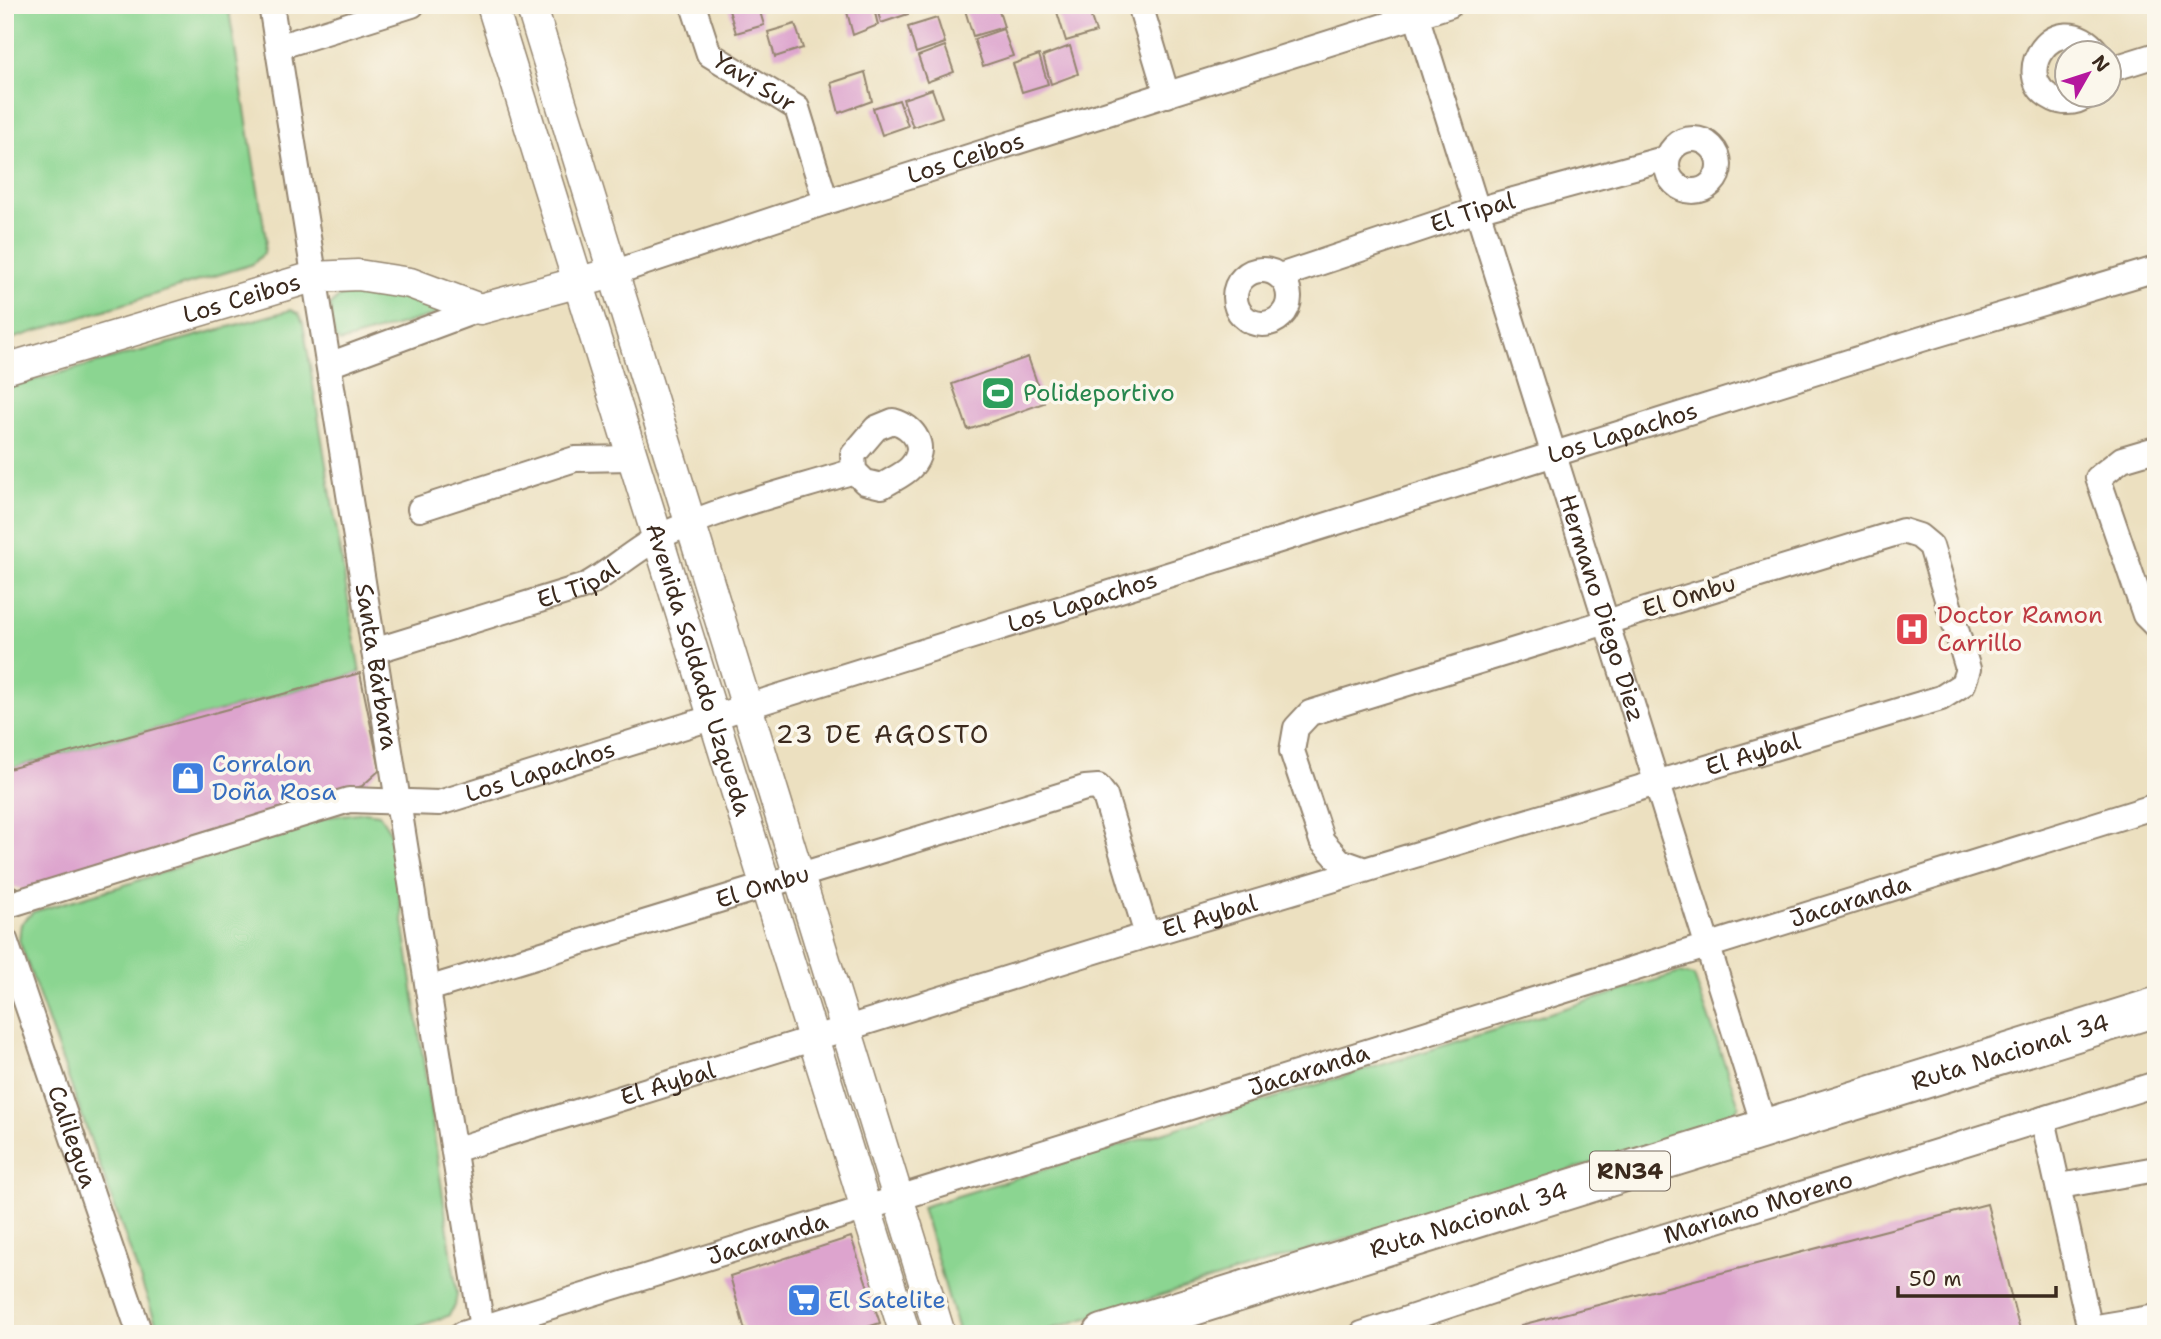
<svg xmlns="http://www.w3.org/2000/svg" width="2161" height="1339" viewBox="0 0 2161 1339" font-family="'Shantell Sans',sans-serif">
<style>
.green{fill:#8bd591;stroke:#638058;stroke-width:2}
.building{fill:#dda4ce}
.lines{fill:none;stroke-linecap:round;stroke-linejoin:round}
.minor-casing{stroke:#94856f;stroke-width:28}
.tertiary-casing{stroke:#94856f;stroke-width:33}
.trunk-casing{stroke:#94856f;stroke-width:42}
.minor{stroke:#fff;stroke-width:24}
.tertiary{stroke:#fff;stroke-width:30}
.trunk{stroke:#fff;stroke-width:38}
.labels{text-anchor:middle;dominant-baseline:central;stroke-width:7;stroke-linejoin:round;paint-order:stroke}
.shield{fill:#fbf7ec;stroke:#75685c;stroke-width:2}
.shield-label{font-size:23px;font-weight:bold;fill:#3b2a1e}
.street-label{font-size:24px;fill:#3b2a1e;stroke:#fbf7ec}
.leisure-label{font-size:24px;fill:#27864d;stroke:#fbf7ec;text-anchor:start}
.health-label{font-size:24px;fill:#be3a42;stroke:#fbf7ec;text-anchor:start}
.shop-label{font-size:24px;fill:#366cbe;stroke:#fbf7ec;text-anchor:start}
.neighbourhood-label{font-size:26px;letter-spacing:2px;fill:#3b2a1e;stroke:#fbf7ec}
</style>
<rect width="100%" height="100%" fill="#fbf7ec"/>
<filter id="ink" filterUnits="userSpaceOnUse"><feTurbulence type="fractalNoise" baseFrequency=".0143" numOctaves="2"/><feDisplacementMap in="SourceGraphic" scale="14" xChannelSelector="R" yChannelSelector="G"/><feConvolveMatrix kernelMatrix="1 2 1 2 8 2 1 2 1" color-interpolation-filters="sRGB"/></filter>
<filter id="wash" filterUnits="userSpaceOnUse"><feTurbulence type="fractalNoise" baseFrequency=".00686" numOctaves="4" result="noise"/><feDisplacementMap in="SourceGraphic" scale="28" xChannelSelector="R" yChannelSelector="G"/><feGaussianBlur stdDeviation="1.57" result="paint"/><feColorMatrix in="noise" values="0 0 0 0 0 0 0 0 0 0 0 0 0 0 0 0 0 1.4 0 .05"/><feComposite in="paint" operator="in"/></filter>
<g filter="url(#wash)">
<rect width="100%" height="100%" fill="#ece0c0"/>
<g class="green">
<polygon points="5,5 228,5 266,239 264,253 253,264 5,341"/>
<polygon points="363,290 458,308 340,342 334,337 330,305 340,296"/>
<polygon points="291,310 299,314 303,323 360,673 5,770 5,388"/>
<polygon points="365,812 379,814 390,831 457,1293 455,1306 448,1316 398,1334 160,1334 19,940 21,924 33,912 122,886 328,817"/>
<polygon points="1679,973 1694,976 1739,1105 1727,1122 1035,1334 959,1334 922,1207"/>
</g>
<g id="blocks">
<g class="building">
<polygon points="733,5 758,5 764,25 736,33 728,7"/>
<polygon points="854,5 873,5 878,25 853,35 846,8"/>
<polygon points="876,5 906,5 908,14 881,23"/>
<polygon points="972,5 997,5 1004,27 973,36 964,7"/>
<polygon points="1079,5 1087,5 1096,32 1066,41 1057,12"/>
<polygon points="937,18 945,43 916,53 908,27"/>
<polygon points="795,24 803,48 775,57 768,32"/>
<polygon points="1003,29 1013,56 983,66 974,39"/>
<polygon points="945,46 954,72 927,82 918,56"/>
<polygon points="1070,46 1078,74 1051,84 1043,56"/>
<polygon points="1039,55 1048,84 1022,92 1013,64"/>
<polygon points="865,72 872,101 839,113 831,83"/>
<polygon points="932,89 942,117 913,127 903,99"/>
<polygon points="899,100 908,126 882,135 873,108"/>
<polygon points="1028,357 1044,403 968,430 952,384"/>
<polygon points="360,673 380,770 362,786 32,893 5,883 5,770"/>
<polygon points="1987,1204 2021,1334 1523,1334 1521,1325"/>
<polygon points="851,1237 880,1323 846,1334 746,1334 730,1276"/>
</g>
</g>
</g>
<g filter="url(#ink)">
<use href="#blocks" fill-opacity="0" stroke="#94856f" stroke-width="2"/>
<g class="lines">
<g class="minor-casing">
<g id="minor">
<path id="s1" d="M 271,5 L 482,1328"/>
<path id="s2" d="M 693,5 L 709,54 L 797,108 L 826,202"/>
<polyline points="1140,5 1167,95"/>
<path id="s3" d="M 1413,5 L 1765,1129"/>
<polyline points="278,47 412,5"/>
<polyline points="2108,70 2156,55"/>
<path d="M 2090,94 C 2078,102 2067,105 2054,99 C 2006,77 2057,3 2097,52"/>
<circle cx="1693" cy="165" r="26"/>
<circle cx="1262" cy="297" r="27"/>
<path id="s4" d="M 613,273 L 826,202 L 1450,5"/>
<path id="s5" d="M 1280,276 L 1477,210 L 1667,158"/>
<polyline points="329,365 480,309"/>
<polyline points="2156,449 2122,459 2098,478 2145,615 2156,626"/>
<polyline points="420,509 575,459 633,458"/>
<path id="s6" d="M 374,651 L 585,586 C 611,572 634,550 661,536 C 721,507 790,491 854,471 L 865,482 L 882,486 C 891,480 904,475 911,467 C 929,447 914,427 893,421 L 876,428 L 853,455 L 854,471"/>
<path id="s7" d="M 5,906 L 349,800 L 439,803 L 1922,339 L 2156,269"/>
<path id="s8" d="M 5,940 L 140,1334"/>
<path id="s9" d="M 428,989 L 1085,788 L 1098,787 L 1105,796 L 1147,935"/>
<polyline points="2043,1119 2091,1334"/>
<path id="s10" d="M 454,1150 L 1147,935 L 1941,698 L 1963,684 L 1968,669 L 1931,546 L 1919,536 L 1903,531 L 1310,713 L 1296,728 L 1292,751 L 1322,841 L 1340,861 L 1365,870"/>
<polyline points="2060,1186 2156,1169"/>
<polyline points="2090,1328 2156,1317"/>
<path id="s11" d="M 462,1334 L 2156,806"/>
<path id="s12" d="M 1362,1334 L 1537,1276 L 2156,1084"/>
</g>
</g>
<g class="tertiary-casing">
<g id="tertiary">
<path id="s13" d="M 492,5 L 905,1334"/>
<polyline points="531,5 940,1334"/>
<path id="s14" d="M 5,369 L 313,277 L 358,275 L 410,283 L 480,309 L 598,277"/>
</g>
</g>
<g class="trunk-casing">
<g id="trunk">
<path id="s15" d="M 1103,1334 L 2156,1007"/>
</g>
</g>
<use href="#minor" class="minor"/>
<use href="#tertiary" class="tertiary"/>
<use href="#trunk" class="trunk"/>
</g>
</g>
<defs>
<g id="stadium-square" transform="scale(1.75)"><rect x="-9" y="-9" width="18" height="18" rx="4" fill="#2e9e5b" stroke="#fbf7ec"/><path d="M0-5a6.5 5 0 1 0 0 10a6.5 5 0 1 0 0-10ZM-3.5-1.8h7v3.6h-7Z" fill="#fff"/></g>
<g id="hospital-square" transform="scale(1.75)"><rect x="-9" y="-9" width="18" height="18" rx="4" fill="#e0444e" stroke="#fbf7ec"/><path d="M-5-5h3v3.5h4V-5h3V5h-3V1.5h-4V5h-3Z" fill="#fff"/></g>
<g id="shop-square" transform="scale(1.75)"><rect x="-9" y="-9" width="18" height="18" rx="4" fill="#3f7fe0" stroke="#fbf7ec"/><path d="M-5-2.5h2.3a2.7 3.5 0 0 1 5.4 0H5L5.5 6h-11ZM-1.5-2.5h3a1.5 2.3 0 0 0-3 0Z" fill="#fff"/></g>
<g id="supermarket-square" transform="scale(1.75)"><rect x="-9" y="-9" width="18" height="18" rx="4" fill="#3f7fe0" stroke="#fbf7ec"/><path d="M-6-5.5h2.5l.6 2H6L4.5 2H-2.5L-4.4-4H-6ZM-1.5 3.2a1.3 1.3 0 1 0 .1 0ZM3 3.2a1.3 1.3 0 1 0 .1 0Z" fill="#fff"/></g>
</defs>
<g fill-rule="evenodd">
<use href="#stadium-square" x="998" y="393"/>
<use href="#hospital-square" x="1912" y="629"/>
<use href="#shop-square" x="188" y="778"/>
<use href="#supermarket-square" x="804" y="1300"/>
</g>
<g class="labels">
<rect class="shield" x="1590" y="1151.5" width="80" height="39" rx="5"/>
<g class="shield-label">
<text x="1630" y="1171">RN34</text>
</g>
<g class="street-label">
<text stroke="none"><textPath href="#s2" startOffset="105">Yavi Sur</textPath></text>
<text stroke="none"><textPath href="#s4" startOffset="371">Los Ceibos</textPath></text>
<text stroke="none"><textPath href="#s5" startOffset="203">El Tipal</textPath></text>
<text stroke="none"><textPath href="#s14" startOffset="247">Los Ceibos</textPath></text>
<text stroke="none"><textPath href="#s7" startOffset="1690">Los Lapachos</textPath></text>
<text stroke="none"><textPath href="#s6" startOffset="215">El Tipal</textPath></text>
<text transform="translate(1689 596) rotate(-17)">El Ombu</text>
<text stroke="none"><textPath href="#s7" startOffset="1124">Los Lapachos</textPath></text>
<text stroke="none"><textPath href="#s3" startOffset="632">Hermano Diego Diez</textPath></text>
<text stroke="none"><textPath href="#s1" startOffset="670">Santa Bárbara</textPath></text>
<text stroke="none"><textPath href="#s13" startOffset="696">Avenida Soldado Uzqueda</textPath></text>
<text stroke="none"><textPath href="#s10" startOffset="1358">El Aybal</textPath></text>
<text stroke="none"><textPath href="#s7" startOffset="556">Los Lapachos</textPath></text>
<text stroke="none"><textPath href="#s9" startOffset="350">El Ombu</textPath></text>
<text stroke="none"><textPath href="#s11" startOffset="1454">Jacaranda</textPath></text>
<text stroke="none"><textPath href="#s10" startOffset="791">El Aybal</textPath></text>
<text stroke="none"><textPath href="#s15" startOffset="950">Ruta Nacional 34</textPath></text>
<text stroke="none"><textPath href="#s11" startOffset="887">Jacaranda</textPath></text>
<text stroke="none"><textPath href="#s10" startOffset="224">El Aybal</textPath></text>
<text stroke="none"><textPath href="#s8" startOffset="208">Calilegua</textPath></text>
<text stroke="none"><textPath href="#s12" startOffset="416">Mariano Moreno</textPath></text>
<text stroke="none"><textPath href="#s15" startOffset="383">Ruta Nacional 34</textPath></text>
<text stroke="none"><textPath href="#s11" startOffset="320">Jacaranda</textPath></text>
</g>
<g class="leisure-label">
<text x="1023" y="393">Polideportivo</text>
</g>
<g class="health-label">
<text x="1937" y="615">Doctor Ramon<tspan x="1937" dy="28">Carrillo</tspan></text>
</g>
<g class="shop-label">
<text x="212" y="764">Corralon<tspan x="212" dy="28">Doña Rosa</tspan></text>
<text x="828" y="1300">El Satelite</text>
</g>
<g class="neighbourhood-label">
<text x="883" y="733">23 DE AGOSTO</text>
</g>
</g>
<rect width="2161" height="1339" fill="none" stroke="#fbf7ec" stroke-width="28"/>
<g transform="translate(2088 74) rotate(51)"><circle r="33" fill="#fbf7ec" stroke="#aea59a" stroke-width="2"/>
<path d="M0-5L12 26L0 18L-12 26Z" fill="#b5179e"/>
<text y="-10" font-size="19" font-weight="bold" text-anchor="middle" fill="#3b2a1e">N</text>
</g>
<path d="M1898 1286v10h158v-10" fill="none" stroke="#3b2a1e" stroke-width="3.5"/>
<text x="1909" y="1286" font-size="21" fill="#3b2a1e" stroke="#fbf7ec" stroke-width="5" paint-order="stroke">50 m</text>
</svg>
